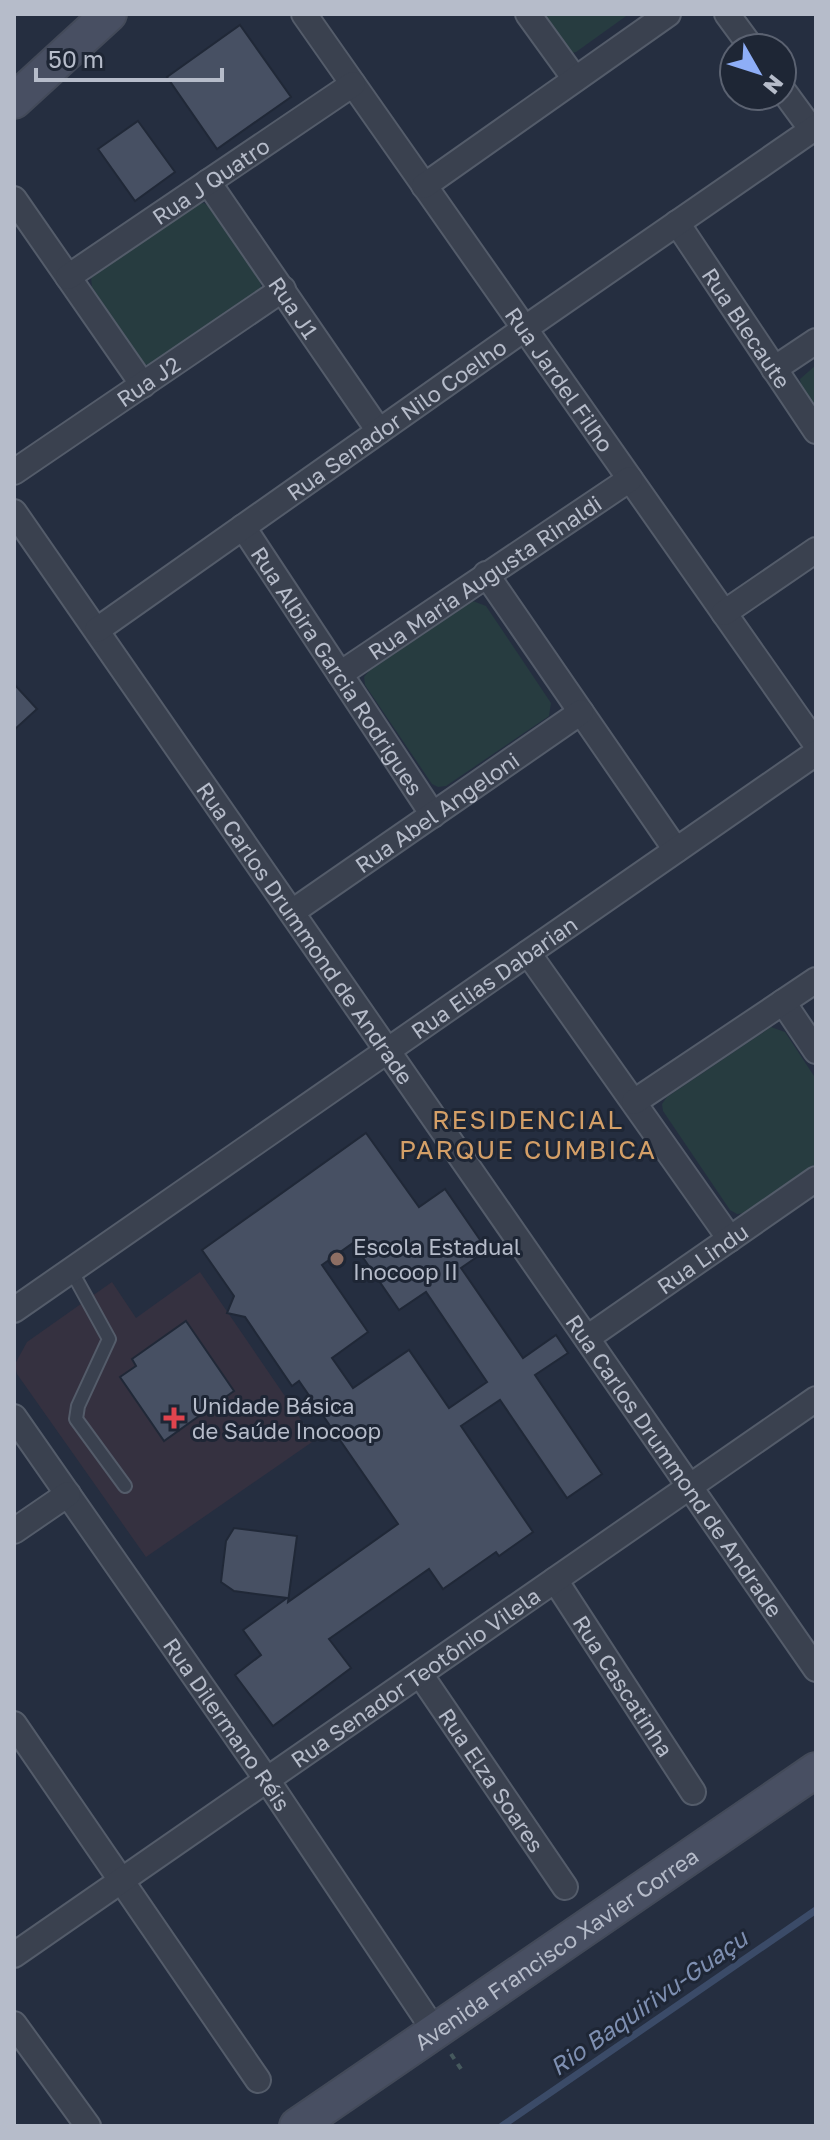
<svg xmlns="http://www.w3.org/2000/svg" width="830" height="2140" viewBox="0 0 830 2140" font-family="'Golos Text',sans-serif">
<style>
.medical{fill:#353140}
.green{fill:#273c40}
.lines{fill:none;stroke-linecap:round;stroke-linejoin:round}
.stream{stroke:#3b4b68;stroke-width:7}
.building{fill:#475063;stroke:#202837;stroke-width:2;fill-rule:evenodd}
.lane-casing{stroke:#545c6a;stroke-width:16}
.street-casing{stroke:#545c6a;stroke-width:28}
.secondary-casing{stroke:#434a59;stroke-width:38}
.path{stroke:#46595d;stroke-width:4;stroke-dasharray:6 6;stroke-linecap:butt}
.lane{stroke:#3a414f;stroke-width:12}
.street{stroke:#3a414f;stroke-width:24}
.secondary{stroke:#484f62;stroke-width:34}
.education-dot{fill:#8d6e63;stroke:#1e2635;stroke-width:3}
.health-dot{fill:#e0444e;stroke:#1e2635;stroke-width:3}
.labels{text-anchor:middle;dominant-baseline:central;stroke-width:6;stroke-linejoin:round;paint-order:stroke}
.street-label{font-size:22px;fill:#b6bcca;stroke:#1e2635}
.poi-label{font-size:22px;fill:#b6bcca;stroke:#1e2635;text-anchor:start}
.water-label{font-size:24px;font-style:italic;fill:#7e8fb1;stroke:#1e2635}
.quarter-label{font-size:26px;letter-spacing:2px;fill:#d49f67;stroke:#1e2635}
</style>
<rect width="100%" height="100%" fill="#252e40"/>
<polygon class="medical" points="200,1272 315,1440 146,1557 17,1374 15,1364 27,1342 112,1282 136,1318"/>
<g class="green">
<polygon points="537,14 629,14 576,52 569,54"/>
<polygon points="204,203 209,207 260,280 261,287 258,293 155,364 147,365 141,362 92,287 91,278 96,272 196,204"/>
<polygon points="816,365 816,409 801,386 800,379"/>
<polygon points="473,601 486,606 551,703 549,716 446,786 438,787 432,784 365,685 364,677 369,671"/>
<polygon points="771,1027 785,1032 816,1079 816,1164 745,1213 737,1214 730,1210 663,1111 662,1104 667,1097"/>
</g>
<g class="lines">
<polyline class="stream" points="502,2126 816,1910"/>
</g>
<g class="building">
<polygon points="240,25 291,97 217,149 167,77"/>
<polygon points="138,121 175,172 135,201 98,149"/>
<polygon points="14,684 37,709 14,730"/>
<path d="M 366,1133 L 419,1207 L 445,1189 L 487,1250 L 461,1268 L 523,1358 L 556,1335 L 568,1353 L 535,1375 L 602,1474 L 567,1498 L 500,1400 L 461,1426 L 533,1532 L 499,1556 L 496,1552 L 443,1589 L 429,1569 L 329,1639 L 351,1668 L 273,1726 L 235,1675 L 261,1655 L 243,1630 L 287,1598 L 234,1591 L 221,1582 L 226,1541 L 234,1528 L 297,1536 L 288,1602 L 398,1524 L 299,1381 L 292,1386 L 245,1317 L 227,1313 L 234,1296 L 202,1250 ZM 353,1243 L 399,1310 L 426,1292 L 487,1382 L 449,1408 L 409,1350 L 353,1388 L 332,1358 L 368,1332 L 322,1265 Z"/>
<polygon points="186,1321 234,1391 164,1441 120,1377 136,1366 132,1359"/>
</g>
<g class="lines">
<g class="lane-casing">
<polyline id="lane" points="71,1270 109,1339 78,1406 76,1419 125,1486"/>
</g>
<g class="street-casing">
<g id="street">
<path id="s1" d="M 304,14 L 816,744"/>
<polyline points="528,14 575,79"/>
<polyline points="727,14 752,48"/>
<polyline points="782,89 812,130"/>
<path id="s2" d="M 208,182 L 379,431"/>
<polyline points="424,186 668,14"/>
<polyline points="14,199 143,385"/>
<path id="s3" d="M 677,223 L 816,431"/>
<path id="s4" d="M 68,277 L 353,84"/>
<polyline points="774,369 816,341"/>
<path id="s5" d="M 14,472 L 283,289"/>
<path id="s6" d="M 14,512 L 816,1669"/>
<path id="s7" d="M 243,527 L 433,815"/>
<polyline points="486,574 676,850"/>
<polyline points="724,613 816,550"/>
<path id="s8" d="M 97,630 L 524,329 L 816,127"/>
<path id="s9" d="M 340,674 L 630,479"/>
<path id="s10" d="M 292,912 L 581,712"/>
<polyline points="528,953 730,1239"/>
<polyline points="783,1002 816,1051"/>
<polyline points="634,1102 816,980"/>
<path id="s11" d="M 14,1310 L 816,753"/>
<path id="s12" d="M 587,1338 L 816,1179"/>
<path id="s13" d="M 14,1417 L 267,1780 L 436,2033"/>
<polyline points="14,1531 68,1494"/>
<path id="s14" d="M 555,1580 L 693,1792"/>
<path id="s15" d="M 420,1674 L 565,1887"/>
<polyline points="14,1724 258,2080"/>
<path id="s16" d="M 14,1955 L 816,1399"/>
<polyline points="14,2024 88,2126"/>
</g>
</g>
<g class="secondary-casing">
<g id="secondary">
<polyline points="14,101 109,14"/>
<path id="s17" d="M 297,2126 L 816,1770"/>
</g>
</g>
<polyline class="path" points="451,2054 463,2072"/>
<use href="#lane" class="lane"/>
<use href="#street" class="street"/>
<use href="#secondary" class="secondary"/>
</g>
<circle class="education-dot" cx="337" cy="1259" r="8"/>
<path class="health-dot" d="M170 1406h8v8h8v8h-8v8h-8v-8h-8v-8h8z"/>
<g class="labels">
<g class="street-label">
<text stroke="none"><textPath href="#s4" startOffset="172">Rua J Quatro</textPath></text>
<text stroke="none"><textPath href="#s2" startOffset="152">Rua J1</textPath></text>
<text stroke="none"><textPath href="#s3" startOffset="126">Rua Blecaute</textPath></text>
<text stroke="none"><textPath href="#s1" startOffset="446">Rua Jardel Filho</textPath></text>
<text stroke="none"><textPath href="#s5" startOffset="162">Rua J2</textPath></text>
<text stroke="none"><textPath href="#s8" startOffset="366">Rua Senador Nilo Coelho</textPath></text>
<text stroke="none"><textPath href="#s9" startOffset="174">Rua Maria Augusta Rinaldi</textPath></text>
<text stroke="none"><textPath href="#s7" startOffset="172">Rua Albira Garcia Rodrigues</textPath></text>
<text stroke="none"><textPath href="#s10" startOffset="176">Rua Abel Angeloni</textPath></text>
<text stroke="none"><textPath href="#s6" startOffset="512">Rua Carlos Drummond de Andrade</textPath></text>
<text stroke="none"><textPath href="#s11" startOffset="584">Rua Elias Dabarian</textPath></text>
<text stroke="none"><textPath href="#s12" startOffset="140">Rua Lindu</textPath></text>
<text stroke="none"><textPath href="#s6" startOffset="1160">Rua Carlos Drummond de Andrade</textPath></text>
<text stroke="none"><textPath href="#s16" startOffset="488">Rua Senador Teotônio Vilela</textPath></text>
<text stroke="none"><textPath href="#s14" startOffset="126">Rua Cascatinha</textPath></text>
<text stroke="none"><textPath href="#s13" startOffset="374">Rua Dilermano Réis</textPath></text>
<text stroke="none"><textPath href="#s15" startOffset="128">Rua Elza Soares</textPath></text>
<text stroke="none"><textPath href="#s17" startOffset="314">Avenida Francisco Xavier Correa</textPath></text>
</g>
<g class="poi-label">
<text x="353" y="1246">Escola Estadual<tspan x="353" dy="25">Inocoop II</tspan></text>
<text x="192" y="1405">Unidade Básica<tspan x="192" dy="25">de Saúde Inocoop</tspan></text>
</g>
<g class="water-label">
<text transform="translate(648 2002) rotate(-35)">Rio Baquirivu-Guaçu</text>
</g>
<g class="quarter-label">
<text x="528" y="1119">RESIDENCIAL<tspan x="528" dy="30">PARQUE CUMBICA</tspan></text>
</g>
</g>
<rect width="830" height="2140" fill="none" stroke="#b6bcca" stroke-width="32"/>
<g transform="translate(758 72) rotate(129)"><circle r="38" fill="#1e2635" stroke="#5b6271" stroke-width="2"/>
<path d="M0-6L14 30L0 20L-14 30Z" fill="#8eaef7"/>
<text y="-12" font-size="22" font-weight="bold" text-anchor="middle" fill="#b6bcca">N</text>
</g>
<path d="M36 68v12h186v-12" fill="none" stroke="#b6bcca" stroke-width="4"/>
<text x="48" y="68" font-size="24" fill="#b6bcca" stroke="#1e2635" stroke-width="6" paint-order="stroke">50 m</text>
</svg>
